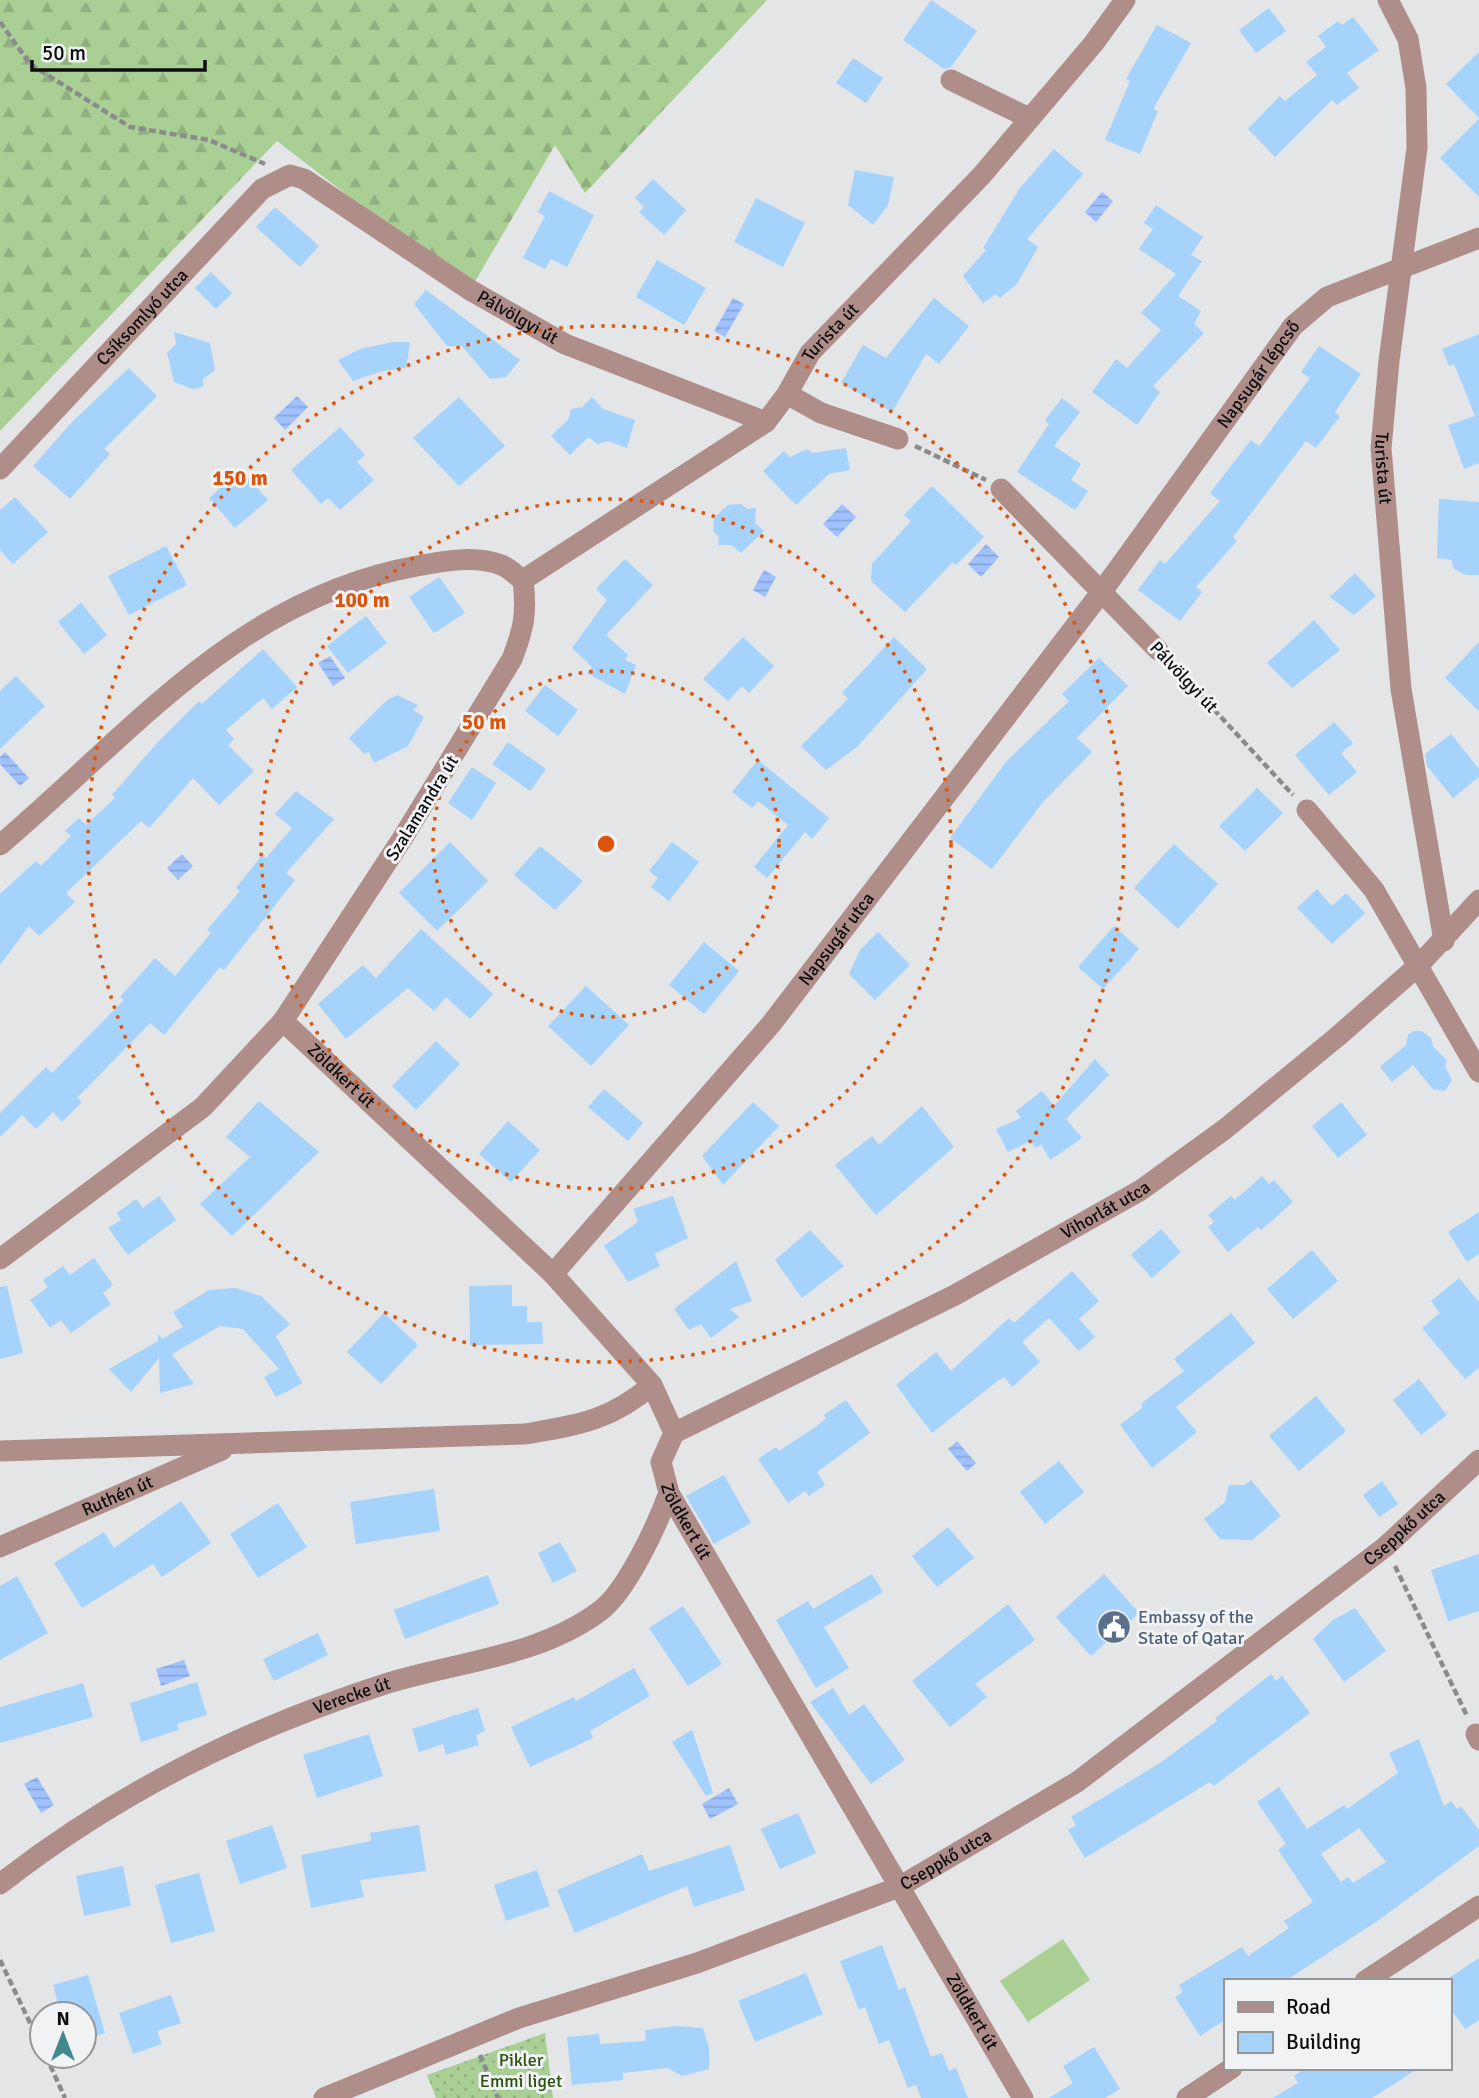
<svg xmlns="http://www.w3.org/2000/svg" width="1479" height="2098" viewBox="0 0 1479 2098" font-family="Signika,sans-serif">
<style>
.green{fill:url(#green-dots)}
.forest{fill:url(#forest-firs)}
.pitch{fill:#a9cf95}
.water{fill:url(#water-rules)}
.building{fill:#a5d3fc;fill-rule:evenodd}
.lines{fill:none;stroke-linecap:round;stroke-linejoin:round}
.path{stroke:#8a8b8c;stroke-width:4.5;stroke-dasharray:7 3.5;stroke-linecap:butt}
.minor{stroke:#af8d89;stroke-width:21}
.ring{fill:none;stroke:#dd550c;stroke-width:3.5;stroke-dasharray:3.5 7}
.labels{text-anchor:middle;dominant-baseline:central;stroke-width:6;stroke-linejoin:round;paint-order:stroke}
.street-label{font-size:18px;fill:#0c0d0d;stroke:#f0f2f3}
.service-label{font-size:18px;fill:#4e5e75;stroke:#f0f2f3;text-anchor:start}
.park-label{font-size:18px;fill:#2b5012;stroke:#f0f2f3}
.centre{fill:#dd550c;stroke:#f0f2f3;stroke-width:3.5}
.ring-label{font-size:21px;text-anchor:middle;font-weight:bold;fill:#dd550c;stroke:#f0f2f3;stroke-width:6;stroke-linejoin:round;paint-order:stroke}
</style>
<defs>
<pattern id="green-dots" width="8" height="8" patternUnits="userSpaceOnUse" patternTransform="scale(1.75)"><rect width="8" height="8" fill="#a9cf95"/><path d="M2 2h.1M6 6h.1" fill="none" stroke="#90b17f" stroke-width="1.8" stroke-linecap="round"/></pattern>
<pattern id="forest-firs" width="22" height="20" patternUnits="userSpaceOnUse" patternTransform="scale(1.75)"><rect width="22" height="20" fill="#a9cf95"/><path d="M5 1l3.5 6h-7zM16 11l3.5 6h-7z" fill="#90b17f"/></pattern>
<pattern id="water-rules" width="6" height="5" patternUnits="userSpaceOnUse" patternTransform="scale(1.75)"><rect width="6" height="5" fill="#9fc1fd"/><path d="M0 2.5h6" fill="none" stroke="#88a5d8"/></pattern>
</defs>
<rect width="100%" height="100%" fill="#e3e5e6"/>
<polygon class="green" points="545,2033 553,2098 436,2098 427,2075"/>
<polygon class="forest" points="0,0 767,0 585,193 555,145 470,290 277,141 0,431"/>
<polygon class="pitch" points="1063,1939 1090,1980 1028,2022 1000,1981"/>
<g class="water">
<polygon points="1102,192 1113,201 1096,222 1085,212"/>
<polygon points="733,298 744,304 725,337 714,331"/>
<polygon points="297,396 308,407 285,430 274,418"/>
<polygon points="842,504 856,517 837,537 823,524"/>
<polygon points="986,544 999,557 981,577 968,564"/>
<polygon points="764,570 776,577 765,597 753,590"/>
<polygon points="330,656 345,678 333,686 318,663"/>
<polygon points="5,752 29,778 20,786 0,764 0,757"/>
<polygon points="182,854 193,866 178,880 167,868"/>
<polygon points="957,1441 976,1463 967,1471 948,1449"/>
<polygon points="184,1660 190,1676 161,1686 156,1669"/>
<polygon points="37,1777 54,1805 41,1813 24,1784"/>
<polygon points="729,1788 738,1804 710,1819 702,1804"/>
</g>
<g class="building">
<polygon points="931,0 977,31 951,67 944,69 903,40"/>
<polygon points="1269,8 1286,31 1256,53 1239,30"/>
<polygon points="1353,17 1379,50 1347,73 1359,88 1337,105 1332,100 1275,157 1248,129 1280,96 1285,101 1317,75 1306,62 1326,47 1318,36 1338,21 1342,25"/>
<polygon points="1157,25 1191,43 1153,109 1158,111 1140,154 1105,140 1130,81 1126,79"/>
<polygon points="1479,52 1479,118 1446,84"/>
<polygon points="853,58 883,78 866,103 836,83"/>
<polygon points="1479,119 1479,197 1440,158"/>
<polygon points="1054,149 1083,174 1027,239 1038,247 1017,284 1000,298 996,294 983,303 963,276 986,250 983,248 1020,188"/>
<polygon points="855,170 894,177 888,205 873,225 848,205"/>
<polygon points="653,179 686,210 664,235 639,212 644,207 635,198"/>
<polygon points="549,191 594,215 567,267 551,259 545,269 523,258 545,216 538,212"/>
<polygon points="756,198 805,223 783,267 734,242"/>
<polygon points="1156,205 1203,237 1191,255 1202,261 1178,296 1201,311 1194,324 1204,333 1153,386 1160,392 1137,425 1092,392 1116,359 1127,368 1161,330 1141,313 1176,274 1139,249 1153,229 1144,223"/>
<polygon points="275,207 319,246 300,267 256,227"/>
<polygon points="657,260 706,288 684,325 636,297"/>
<polygon points="211,272 232,293 216,309 195,288"/>
<polygon points="426,290 520,360 506,377 490,379 462,346 447,346 414,304"/>
<polygon points="934,298 969,326 939,364 926,354 892,412 841,383 863,345 886,358"/>
<polygon points="174,332 210,343 215,370 203,379 203,387 192,389 174,382 167,353 176,344"/>
<polygon points="1479,334 1479,463 1464,469 1448,425 1475,416 1454,364 1449,366 1442,349"/>
<polygon points="393,342 410,342 406,368 382,371 353,381 338,360 360,349"/>
<polygon points="1319,346 1361,374 1335,412 1340,416 1316,448 1306,441 1233,537 1237,541 1196,587 1202,592 1180,621 1138,590 1160,560 1165,564 1220,501 1210,493 1251,440 1259,446 1310,378 1301,372"/>
<polygon points="129,368 157,396 104,449 110,454 70,499 33,466 73,421"/>
<polygon points="459,397 505,446 459,486 413,438"/>
<polygon points="592,397 603,409 635,420 627,448 608,441 598,444 588,437 570,455 551,436 568,420 571,409 582,407"/>
<polygon points="1062,398 1080,412 1054,446 1081,464 1071,480 1088,491 1075,510 1017,472 1049,424 1045,420"/>
<polygon points="340,427 365,455 357,462 374,480 340,510 328,498 321,504 291,470"/>
<polygon points="846,448 850,470 829,474 796,505 763,471 784,451 790,457 807,449 812,453"/>
<polygon points="241,470 268,500 235,528 209,498"/>
<polygon points="932,486 984,537 956,565 953,562 905,612 871,581 872,564 911,521 904,515"/>
<polygon points="15,497 48,532 13,564 0,550 0,510"/>
<polygon points="1439,499 1479,502 1479,575 1466,575 1453,568 1452,560 1437,558"/>
<polygon points="741,504 747,509 756,508 755,523 764,531 741,553 732,545 718,545 719,537 713,531 714,518 728,505"/>
<polygon points="166,546 187,585 129,615 108,576"/>
<polygon points="625,559 653,585 606,635 628,655 625,660 636,665 625,694 587,673 592,667 572,648 607,600 596,589"/>
<polygon points="1355,573 1376,596 1354,615 1330,597"/>
<polygon points="439,577 465,613 434,633 409,597"/>
<polygon points="81,603 107,635 84,654 58,622"/>
<polygon points="366,616 387,643 348,673 327,646"/>
<polygon points="1314,620 1340,650 1292,688 1267,663"/>
<polygon points="743,637 774,666 749,693 742,686 728,701 703,679"/>
<polygon points="894,637 927,669 857,747 826,770 801,746 848,699 842,693"/>
<polygon points="1479,642 1479,711 1445,678"/>
<polygon points="263,649 297,687 272,709 263,698 226,730 234,739 228,745 254,771 219,805 193,778 149,828 141,821 66,893 75,902 39,936 29,926 0,965 0,894 36,861 41,866 71,836 65,831 79,818 86,825 115,798 112,795 157,743 199,701 202,704"/>
<polygon points="1099,658 1128,686 1077,738 1092,752 1043,802 992,869 950,838 1006,762 1069,701 1062,694"/>
<polygon points="16,676 45,706 0,749 0,691"/>
<polygon points="545,685 578,710 558,736 525,711"/>
<polygon points="397,695 418,705 413,710 424,717 408,746 374,763 369,752 364,754 349,738 386,701"/>
<polygon points="1334,722 1353,743 1341,753 1357,772 1329,795 1295,755"/>
<polygon points="1451,734 1479,769 1479,777 1453,798 1427,766 1425,754"/>
<polygon points="508,742 546,769 530,791 492,764"/>
<polygon points="758,760 829,818 812,839 805,832 767,878 754,867 788,825 758,801 752,808 732,792"/>
<polygon points="472,767 496,783 472,820 448,803"/>
<polygon points="1257,788 1283,813 1245,851 1219,826"/>
<polygon points="296,791 334,819 286,873 295,880 224,970 220,967 164,1035 150,1023 77,1098 82,1102 62,1122 53,1112 36,1129 22,1115 0,1137 0,1113 46,1067 52,1073 124,1000 120,997 155,958 175,976 211,933 207,930 240,891 236,888 262,855 266,858 292,828 275,814"/>
<polygon points="450,842 488,881 437,931 399,893"/>
<polygon points="672,842 699,862 669,901 651,887 658,878 649,871"/>
<polygon points="1174,844 1218,884 1178,929 1134,888"/>
<polygon points="540,846 583,881 555,910 514,875"/>
<polygon points="1317,889 1332,906 1346,893 1365,913 1332,944 1297,908"/>
<polygon points="1114,926 1139,949 1103,989 1078,967"/>
<polygon points="421,929 493,994 470,1019 446,997 434,1011 408,988 346,1039 318,1004 363,965 376,978"/>
<polygon points="878,932 910,965 875,1000 849,974 860,950"/>
<polygon points="704,942 739,971 704,1014 669,985"/>
<polygon points="586,986 629,1025 591,1066 548,1026"/>
<polygon points="1414,1031 1422,1031 1431,1038 1433,1046 1447,1061 1445,1066 1452,1080 1445,1091 1433,1089 1413,1065 1392,1082 1380,1067 1406,1045 1408,1035"/>
<polygon points="436,1041 460,1064 416,1110 392,1086"/>
<polygon points="1095,1059 1109,1075 1066,1119 1082,1138 1050,1160 1041,1144 1037,1148 1030,1141 1008,1152 996,1129 1021,1118 1016,1111 1042,1091 1054,1106"/>
<polygon points="604,1089 643,1123 628,1141 588,1107"/>
<polygon points="259,1101 319,1152 232,1236 200,1204 250,1157 226,1137"/>
<polygon points="753,1102 779,1126 723,1185 702,1156"/>
<polygon points="1341,1102 1367,1135 1338,1158 1312,1126"/>
<polygon points="922,1106 954,1147 876,1215 835,1165 872,1136 879,1145"/>
<polygon points="508,1121 540,1150 511,1182 479,1154"/>
<polygon points="1262,1176 1269,1184 1274,1180 1293,1202 1261,1230 1258,1227 1228,1252 1208,1227 1214,1222 1208,1215 1231,1196 1235,1200"/>
<polygon points="159,1196 176,1220 128,1255 108,1228 121,1220 117,1213 136,1199 143,1208"/>
<polygon points="673,1196 688,1238 654,1254 660,1266 628,1282 604,1246 638,1222 633,1209"/>
<polygon points="1479,1212 1479,1254 1467,1262 1448,1232"/>
<polygon points="1161,1229 1181,1252 1152,1278 1131,1255"/>
<polygon points="810,1230 844,1266 802,1298 775,1260"/>
<polygon points="1312,1250 1338,1281 1293,1319 1267,1289"/>
<polygon points="94,1258 113,1285 103,1293 111,1304 71,1333 61,1320 50,1328 30,1300 48,1287 43,1280 63,1266 70,1275"/>
<polygon points="736,1261 752,1301 730,1309 739,1317 711,1338 701,1324 689,1330 674,1309"/>
<polygon points="1072,1271 1099,1301 1079,1319 1095,1337 1079,1351 1049,1318 1022,1342 1040,1362 1012,1387 1004,1377 995,1383 932,1433 896,1385 936,1352 951,1371 1009,1318 1014,1323"/>
<polygon points="1459,1278 1479,1302 1479,1368 1465,1379 1422,1328 1440,1313 1431,1301"/>
<polygon points="512,1285 512,1306 527,1306 527,1322 542,1322 543,1344 470,1345 469,1286"/>
<polygon points="7,1286 23,1353 0,1359 0,1287"/>
<polygon points="236,1288 261,1296 290,1324 276,1336 302,1383 296,1387 276,1397 264,1377 279,1369 243,1329 220,1326 172,1354 194,1384 160,1393 159,1358 131,1392 109,1369 158,1341 158,1334 162,1339 183,1327 173,1312 209,1290"/>
<polygon points="384,1313 418,1345 381,1384 347,1352"/>
<polygon points="1231,1313 1255,1343 1176,1407 1197,1432 1152,1468 1120,1425 1142,1408 1142,1403 1184,1371 1174,1359"/>
<polygon points="1419,1379 1447,1415 1421,1435 1393,1400"/>
<polygon points="1316,1396 1346,1431 1299,1471 1269,1436"/>
<polygon points="846,1400 870,1433 817,1472 825,1485 809,1496 805,1491 788,1503 758,1459 776,1447 779,1451 817,1426 826,1418 824,1415"/>
<polygon points="1059,1461 1084,1492 1045,1524 1020,1492"/>
<polygon points="724,1475 751,1523 714,1544 686,1496"/>
<polygon points="1251,1480 1281,1516 1252,1540 1220,1539 1204,1519 1225,1502 1229,1485 1245,1485"/>
<polygon points="1382,1481 1398,1504 1379,1517 1363,1495"/>
<polygon points="434,1489 440,1531 356,1544 350,1502"/>
<polygon points="181,1501 211,1543 162,1577 153,1564 82,1608 54,1563 104,1532 114,1548"/>
<polygon points="278,1503 307,1547 258,1578 230,1534"/>
<polygon points="948,1527 974,1558 937,1587 912,1556"/>
<polygon points="560,1542 577,1571 553,1583 538,1553"/>
<polygon points="1479,1554 1479,1611 1448,1621 1431,1570"/>
<polygon points="872,1574 883,1592 824,1627 849,1668 816,1688 776,1620 808,1601 813,1609"/>
<polygon points="1104,1574 1139,1613 1091,1656 1056,1617"/>
<polygon points="488,1575 499,1604 405,1639 394,1610"/>
<polygon points="17,1576 48,1633 0,1660 0,1586"/>
<polygon points="1008,1604 1035,1640 975,1684 987,1697 950,1727 912,1681"/>
<polygon points="683,1606 722,1664 688,1686 649,1628"/>
<polygon points="1355,1608 1386,1651 1344,1682 1313,1639 1333,1620"/>
<polygon points="318,1633 328,1655 274,1681 263,1659"/>
<polygon points="634,1668 650,1696 590,1731 593,1738 530,1767 511,1727 574,1697 576,1701"/>
<polygon points="1271,1674 1276,1681 1282,1676 1310,1713 1214,1786 1210,1782 1085,1858 1068,1830 1076,1825 1071,1817 1160,1763 1217,1721 1215,1718"/>
<polygon points="197,1682 207,1715 177,1724 179,1730 141,1742 130,1703"/>
<polygon points="83,1683 93,1717 0,1743 0,1707"/>
<polygon points="833,1688 849,1715 864,1704 905,1760 871,1784 810,1702"/>
<polygon points="478,1708 485,1731 476,1735 479,1745 446,1755 443,1744 419,1752 412,1729"/>
<polygon points="692,1730 713,1793 706,1796 672,1742"/>
<polygon points="369,1734 383,1776 317,1798 303,1755"/>
<path d="M 1419,1739 L 1444,1806 L 1451,1801 L 1457,1809 L 1461,1806 L 1479,1830 L 1479,1846 L 1379,1920 L 1285,1981 L 1225,1981 L 1225,2020 L 1200,2036 L 1175,1997 L 1183,1992 L 1179,1985 L 1242,1947 L 1248,1956 L 1289,1928 L 1284,1921 L 1313,1902 L 1278,1850 L 1286,1844 L 1257,1802 L 1279,1787 L 1307,1829 L 1344,1805 L 1347,1809 L 1398,1773 L 1389,1753 ZM 1359,1828 L 1386,1862 L 1353,1883 L 1348,1877 L 1341,1882 L 1321,1854 Z"/>
<polygon points="798,1813 816,1853 780,1869 761,1829"/>
<polygon points="272,1825 287,1868 240,1884 226,1841"/>
<polygon points="419,1825 426,1871 360,1880 364,1897 311,1908 301,1855 371,1841 370,1833"/>
<polygon points="730,1845 745,1890 694,1907 687,1886 575,1933 557,1890 642,1854 649,1871"/>
<polygon points="123,1866 131,1906 84,1916 76,1876"/>
<polygon points="537,1870 550,1906 506,1921 494,1885"/>
<polygon points="199,1873 215,1931 171,1943 155,1885"/>
<polygon points="882,1945 899,1990 905,1987 931,2057 942,2053 949,2071 956,2068 968,2098 921,2098 916,2085 908,2088 889,2040 879,2044 865,2007 859,2010 840,1961"/>
<polygon points="1479,1958 1479,2020 1465,2029 1449,2007 1449,1978"/>
<polygon points="806,1973 823,2014 755,2042 738,2001"/>
<polygon points="88,1975 105,2033 84,2039 84,2014 61,2014 53,1985"/>
<polygon points="171,1995 181,2023 157,2031 162,2044 133,2054 119,2013"/>
<polygon points="676,2026 703,2028 709,2048 709,2069 682,2076 667,2068 623,2073 623,2080 572,2085 567,2037 599,2034 600,2044 646,2041 645,2030"/>
<polygon points="1094,2047 1120,2089 1105,2098 1049,2098 1073,2083 1063,2066"/>
<polygon points="1306,2068 1419,2068 1372,2098 1273,2098 1298,2083 1294,2076"/>
</g>
<g class="lines">
<g class="path">
<polyline points="0,22 30,64 130,127 209,140 265,164"/>
<polyline points="915,446 986,480"/>
<polyline points="1171,663 1293,795"/>
<polyline points="1395,1566 1467,1716"/>
<polyline points="0,1960 42,2048"/>
<polyline points="480,2055 498,2098"/>
<polyline points="46,2056 65,2098"/>
</g>
<g class="minor">
<path id="s1" d="M 1388,0 L 1408,39 L 1416,88 L 1417,148 L 1389,361 L 1381,448 L 1401,689 L 1444,941"/>
<polyline points="951,80 1029,118"/>
<polyline points="787,394 821,413 898,439"/>
<path id="s2" d="M 0,469 L 262,189 L 290,175 L 304,179 L 470,290 L 565,344 L 766,422"/>
<polyline points="1001,489 1158,650"/>
<path id="s3" d="M 523,580 L 766,422 L 787,394 L 810,353 L 982,175 L 1094,43 L 1125,0"/>
<polyline points="1307,810 1374,890 1479,1072"/>
<path d="M 0,845 C 131,734 238,598 417,566 C 443,561 476,555 501,565 C 509,567 516,576 523,580 C 527,613 524,628 512,659 L 402,839 L 283,1021 L 203,1107 L 0,1259"/>
<path id="s4" d="M 283,1021 L 553,1274 L 652,1385 L 674,1433 L 661,1462 L 669,1493 L 1023,2098"/>
<path id="s5" d="M 553,1274 L 772,1023 L 1103,590 L 1293,326 L 1327,297 L 1479,238"/>
<path id="s6" d="M 674,1433 L 955,1295 L 1141,1190 L 1225,1129 L 1337,1037 L 1419,965 L 1479,900"/>
<path d="M 0,1451 L 525,1434 C 578,1425 610,1421 652,1385"/>
<path id="s7" d="M 0,1547 L 222,1450"/>
<polyline points="1476,1734 1479,1740"/>
<path id="s8" d="M 0,1884 C 118,1792 243,1730 385,1684 C 455,1662 539,1657 600,1611 C 627,1591 657,1525 669,1493"/>
<polyline points="1365,1981 1479,1906"/>
<path id="s9" d="M 324,2098 L 519,2018 L 697,1963 L 899,1887 L 1077,1782 L 1385,1547 L 1479,1460"/>
<polyline points="1187,2098 1232,2068"/>
</g>
</g>
<g class="ring">
<circle cx="606" cy="844" r="173"/>
<circle cx="606" cy="844" r="345"/>
<circle cx="606" cy="844" r="518"/>
</g>
<defs>
<g id="civic-disc" transform="scale(1.75)"><circle r="9.5" fill="#5c6f8a" stroke="#f0f2f3"/><path d="M-.6-6.5H3V-4.5H.6V-3L4-1V1h2V6H-6V1h2V-1L-.6-3ZM-1.2 2.5V6h2.4V2.5Z" fill="#fff"/></g>
</defs>
<g fill-rule="evenodd">
<use href="#civic-disc" x="1114" y="1627"/>
</g>
<g class="labels">
<g class="street-label">
<text stroke="none"><textPath href="#s2" startOffset="684">Pálvölgyi út</textPath></text>
<text stroke="none"><textPath href="#s2" startOffset="208">Csíksomlyó utca</textPath></text>
<text stroke="none"><textPath href="#s3" startOffset="401">Turista út</textPath></text>
<text stroke="none"><textPath href="#s5" startOffset="1144">Napsugár lépcső</textPath></text>
<text stroke="none"><textPath href="#s1" startOffset="476">Turista út</textPath></text>
<text transform="translate(1184 677) rotate(47)">Pálvölgyi út</text>
<text transform="translate(422 808) rotate(-58)">Szalamandra út</text>
<text stroke="none"><textPath href="#s5" startOffset="439">Napsugár utca</textPath></text>
<text stroke="none"><textPath href="#s4" startOffset="80">Zöldkert út</textPath></text>
<text stroke="none"><textPath href="#s6" startOffset="486">Vihorlát utca</textPath></text>
<text stroke="none"><textPath href="#s7" startOffset="128">Ruthén út</textPath></text>
<text stroke="none"><textPath href="#s4" startOffset="668">Zöldkert út</textPath></text>
<text stroke="none"><textPath href="#s9" startOffset="1234">Cseppkő utca</textPath></text>
<text stroke="none"><textPath href="#s8" startOffset="401">Verecke út</textPath></text>
<text stroke="none"><textPath href="#s9" startOffset="667">Cseppkő utca</textPath></text>
<text stroke="none"><textPath href="#s4" startOffset="1236">Zöldkert út</textPath></text>
</g>
<g class="service-label">
<text x="1138" y="1617">Embassy of the<tspan x="1138" dy="21">State of Qatar</tspan></text>
</g>
<g class="park-label">
<text x="521" y="2060">Pikler<tspan x="521" dy="21">Emmi liget</tspan></text>
</g>
</g>
<circle cx="606" cy="844" r="10" class="centre"/>
<g class="ring-label">
<text x="240" y="485">150 m</text>
<text x="362" y="607">100 m</text>
<text x="484" y="729">50 m</text>
</g>
<rect x="1224" y="1979" width="228" height="91" fill="#f0f2f3" stroke="#959697" stroke-width="2"/>
<rect x="1238" y="2002" width="35" height="10" fill="#af8d89" stroke="#959697" stroke-width="2"/>
<text x="1286" y="2014" font-size="21" fill="#0c0d0d">Road</text>
<rect x="1238" y="2032" width="35" height="21" fill="#a5d3fc" stroke="#959697" stroke-width="2"/>
<text x="1286" y="2049" font-size="21" fill="#0c0d0d">Building</text>
<g transform="translate(63 2035)"><circle r="33" fill="#f0f2f3" stroke="#959697" stroke-width="2"/>
<path d="M0-5L12 26L0 18L-12 26Z" fill="#41898c"/>
<text y="-10" font-size="19" font-weight="bold" text-anchor="middle" fill="#0c0d0d">N</text>
</g>
<path d="M32 60v10h173v-10" fill="none" stroke="#0c0d0d" stroke-width="3.5"/>
<text x="42" y="60" font-size="21" fill="#0c0d0d" stroke="#f0f2f3" stroke-width="5" paint-order="stroke">50 m</text>
</svg>
